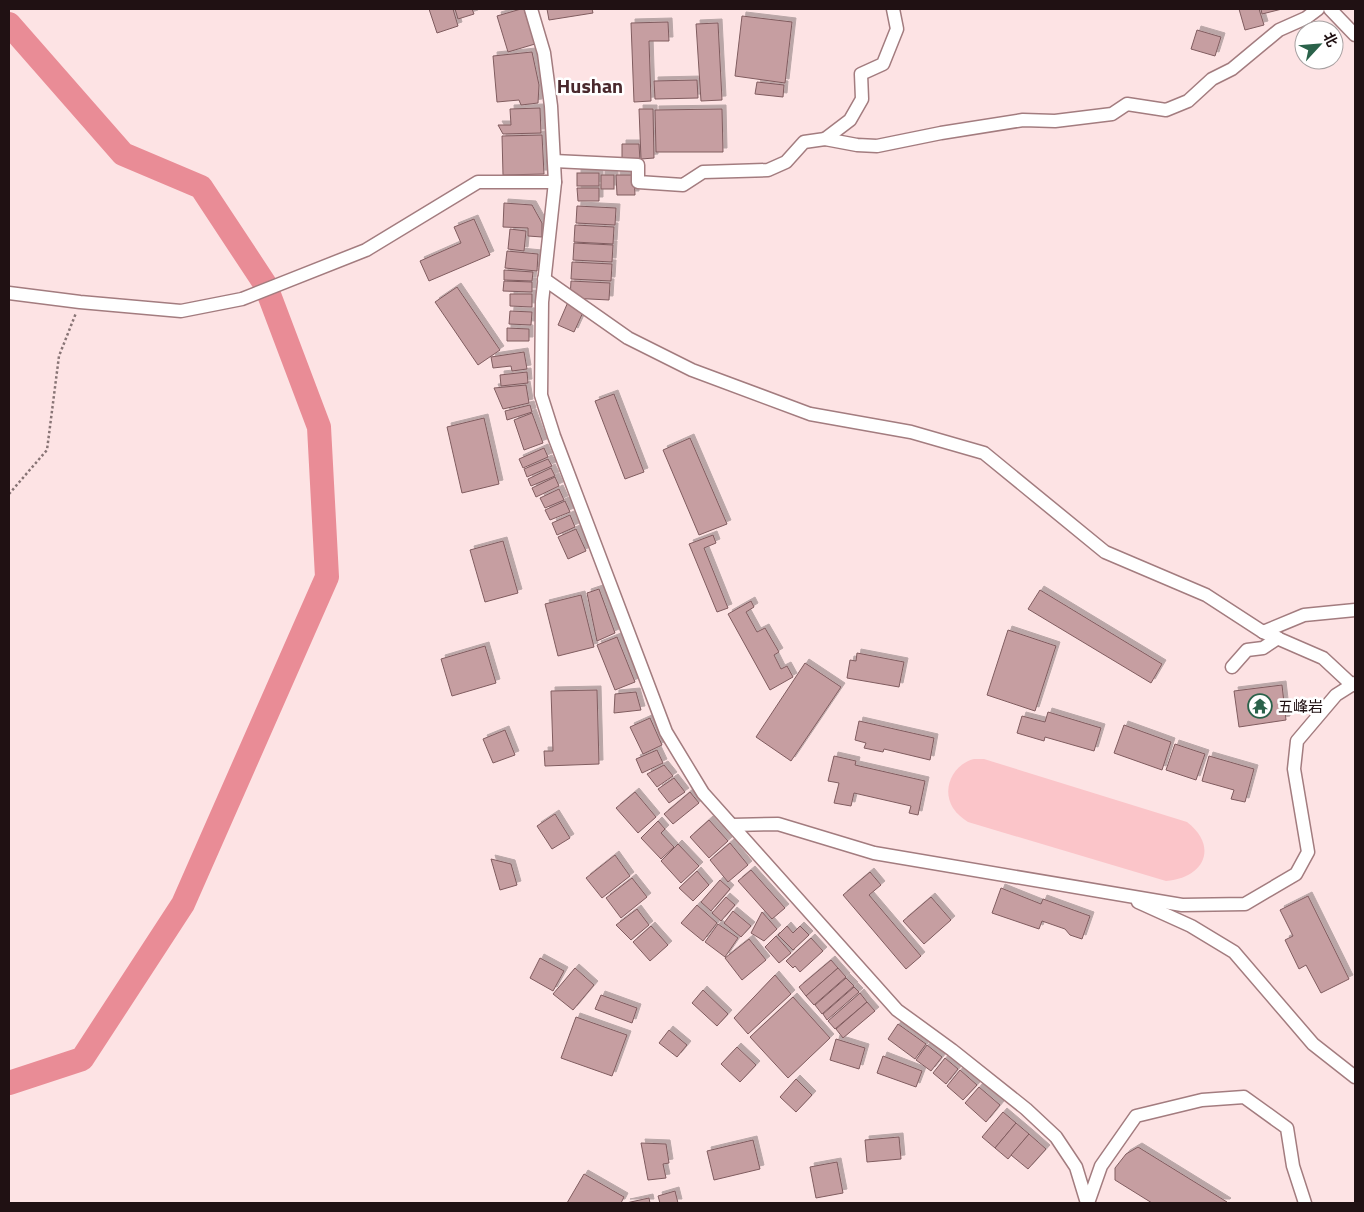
<svg xmlns="http://www.w3.org/2000/svg" width="1364" height="1212" viewBox="0 0 1364 1212" font-family="'Titillium Web','Noto Sans SC',sans-serif">
<style>
.green{fill:#fbc5c9}
.lines{fill:none;stroke-linecap:round;stroke-linejoin:round}
.river{stroke:#e98c96;stroke-width:24}
.building{fill:#c69ea1;stroke:#805c5f;filter:url(#shadow)}
.minor-casing{stroke:#a37c7f;stroke-width:15}
.path{stroke:#887475;stroke-width:2.5;stroke-dasharray:2.5 2.5;stroke-linecap:butt}
.minor{stroke:#fff;stroke-width:12}
.labels{text-anchor:middle;dominant-baseline:central;stroke-width:5;stroke-linejoin:round;paint-order:stroke}
.poi-label{font-size:15px;fill:#201113;stroke:#fff;text-anchor:start}
.district-label{font-size:20px;font-weight:bold;fill:#4a292d;stroke:#fff}
</style>
<defs>
<filter id="shadow"><feDropShadow dx="4" dy="-4" stdDeviation="0" flood-color="#0004"/></filter>
</defs>
<rect width="100%" height="100%" fill="#fde3e4"/>
<path class="green" d="M 974,759 L 984,759 L 1187,822 C 1219,847 1204,878 1166,881 L 968,822 C 962,818 957,814 953,808 C 941,789 953,764 974,759 Z"/>
<g class="lines">
<polyline class="river" points="9,24 123,154 201,187 265,284 319,427 327,577 183,904 82,1059 9,1083"/>
</g>
<g class="building">
<polygon points="429,9 453,9 458,26 437,33"/>
<polygon points="455,9 472,9 474,14 458,19"/>
<polygon points="521,9 524,9 535,44 508,52 497,16"/>
<polygon points="547,9 592,9 593,13 549,20"/>
<polygon points="1239,9 1259,9 1264,25 1245,30"/>
<polygon points="1261,9 1282,9 1262,14"/>
<polygon points="742,16 792,22 785,83 735,76"/>
<polygon points="668,22 669,41 649,41 651,101 634,102 631,23"/>
<polygon points="718,23 722,100 701,101 696,24"/>
<polygon points="1197,30 1221,37 1215,56 1191,49"/>
<polygon points="532,52 539,85 538,103 521,105 519,100 497,102 493,56"/>
<polygon points="697,80 698,98 655,99 654,81"/>
<polygon points="757,82 784,85 783,97 755,94"/>
<polygon points="540,108 541,133 503,134 498,125 511,125 510,109"/>
<polygon points="639,109 653,109 654,158 641,159"/>
<polygon points="722,109 723,152 656,152 655,110"/>
<polygon points="542,135 544,174 503,175 502,136"/>
<polygon points="622,144 639,144 640,161 622,161"/>
<rect x="577" y="173" width="22" height="13"/>
<rect x="601" y="175" width="13" height="14"/>
<polygon points="616,175 634,175 635,195 617,195"/>
<polygon points="577,188 599,188 599,201 578,201"/>
<polygon points="504,203 532,205 542,223 542,237 528,236 528,228 503,227"/>
<polygon points="577,206 616,208 615,225 576,223"/>
<polygon points="474,219 490,255 429,281 420,261 461,243 454,227"/>
<polygon points="575,225 614,227 613,244 574,242"/>
<polygon points="510,229 526,231 524,251 508,249"/>
<polygon points="574,243 613,245 612,262 573,260"/>
<polygon points="507,251 538,254 537,271 505,268"/>
<polygon points="572,262 612,264 611,281 571,279"/>
<polygon points="504,270 533,272 532,281 504,280"/>
<polygon points="504,281 532,282 532,292 503,291"/>
<polygon points="571,281 610,283 609,300 570,298"/>
<polygon points="457,287 500,350 478,365 435,302"/>
<polygon points="510,294 532,294 532,307 510,306"/>
<polygon points="568,302 584,310 574,332 558,325"/>
<polygon points="510,311 532,312 531,325 509,324"/>
<polygon points="507,328 529,329 529,341 507,341"/>
<polygon points="524,352 527,369 512,371 511,366 493,368 491,357"/>
<polygon points="527,372 528,383 501,386 500,375"/>
<polygon points="526,385 529,403 503,409 494,388"/>
<polygon points="614,394 644,472 625,479 595,401"/>
<polygon points="530,405 532,412 507,420 505,411"/>
<polygon points="532,413 543,443 524,450 514,420"/>
<polygon points="484,418 499,484 462,493 447,427"/>
<polygon points="690,438 727,524 699,535 663,450"/>
<polygon points="544,448 548,457 523,468 519,459"/>
<polygon points="548,459 552,466 527,477 524,469"/>
<polygon points="551,468 555,476 531,486 528,479"/>
<polygon points="555,477 559,486 536,497 532,488"/>
<polygon points="559,489 564,500 545,508 540,498"/>
<polygon points="565,501 570,512 550,520 545,510"/>
<polygon points="570,515 575,527 557,535 552,523"/>
<polygon points="576,529 586,551 568,559 558,537"/>
<polygon points="713,535 716,543 704,548 728,608 717,612 689,544"/>
<polygon points="503,541 518,593 485,602 470,550"/>
<polygon points="599,589 615,633 597,641 587,593"/>
<polygon points="1040,590 1162,664 1151,683 1028,609"/>
<polygon points="581,595 594,647 558,656 545,604"/>
<polygon points="751,601 754,607 746,612 757,632 765,628 779,652 774,655 781,669 787,666 793,677 770,690 728,614"/>
<polygon points="1008,630 1056,646 1035,711 987,695"/>
<polygon points="617,637 635,682 615,690 597,645"/>
<polygon points="485,646 496,683 452,696 441,659"/>
<polygon points="857,653 904,662 899,687 847,678 850,660 856,661"/>
<polygon points="805,663 841,687 791,761 756,737"/>
<polygon points="1282,685 1286,720 1239,727 1234,691"/>
<polygon points="597,690 599,764 545,766 544,751 553,751 551,691"/>
<polygon points="636,692 641,710 614,713 615,694"/>
<polygon points="1048,712 1101,728 1094,751 1045,737 1044,741 1017,733 1022,716 1045,722"/>
<polygon points="650,718 662,745 643,754 630,727"/>
<polygon points="859,721 934,738 930,760 884,749 883,752 864,748 866,743 855,740"/>
<polygon points="1124,725 1171,742 1162,770 1114,753"/>
<polygon points="505,730 515,755 493,763 483,739"/>
<polygon points="1175,744 1205,754 1196,780 1166,770"/>
<polygon points="657,750 663,763 642,773 636,759"/>
<polygon points="834,756 856,761 855,765 925,781 918,815 909,813 911,806 854,793 851,806 834,803 839,783 828,781"/>
<polygon points="1209,756 1254,769 1245,802 1231,799 1234,790 1202,781"/>
<polygon points="664,765 673,776 657,787 647,774"/>
<polygon points="674,778 685,792 669,803 658,789"/>
<polygon points="635,792 656,817 638,833 616,808"/>
<polygon points="690,792 699,803 673,824 664,814"/>
<polygon points="555,814 570,838 552,849 537,826"/>
<polygon points="709,820 728,841 709,858 690,837"/>
<polygon points="658,821 665,829 661,833 674,847 661,859 641,838"/>
<polygon points="730,843 748,865 728,882 710,860"/>
<polygon points="678,844 699,866 681,883 661,861"/>
<polygon points="615,855 630,876 602,898 586,878"/>
<polygon points="491,859 511,864 517,885 500,890"/>
<polygon points="751,870 785,908 772,919 738,881"/>
<polygon points="697,871 709,885 693,901 679,888"/>
<polygon points="870,872 881,885 869,895 921,956 906,969 843,895"/>
<polygon points="632,878 647,897 621,918 606,898"/>
<polygon points="720,880 730,889 711,911 701,902"/>
<polygon points="1001,888 1041,904 1043,899 1090,916 1082,939 1070,935 1065,929 1042,921 1039,929 992,913"/>
<polygon points="1308,896 1349,979 1321,993 1306,965 1299,969 1285,940 1293,936 1280,910"/>
<polygon points="726,897 735,905 721,921 712,913"/>
<polygon points="931,897 951,920 924,944 903,921"/>
<polygon points="697,905 717,923 703,941 681,923"/>
<polygon points="637,909 649,925 631,940 616,925"/>
<polygon points="733,911 751,926 741,937 724,923"/>
<polygon points="762,912 777,929 764,941 751,933"/>
<polygon points="718,924 738,938 725,957 705,942"/>
<polygon points="651,926 668,945 650,961 633,942"/>
<polygon points="787,926 793,933 800,926 809,935 793,950 778,935"/>
<polygon points="776,936 791,953 779,963 765,947"/>
<polygon points="811,938 823,951 800,972 795,966 793,968 786,961"/>
<polygon points="749,939 766,960 742,980 725,958"/>
<polygon points="540,958 564,971 553,991 530,978"/>
<polygon points="831,960 838,968 806,996 799,987"/>
<polygon points="575,968 594,985 573,1010 553,994"/>
<polygon points="838,968 846,977 814,1005 806,996"/>
<polygon points="775,975 791,994 748,1034 734,1018"/>
<polygon points="846,978 854,986 822,1014 815,1005"/>
<polygon points="854,987 859,992 827,1020 823,1014"/>
<polygon points="703,990 728,1014 717,1026 692,1003"/>
<polygon points="860,993 867,1002 835,1029 828,1021"/>
<polygon points="601,995 637,1008 632,1023 595,1009"/>
<polygon points="793,997 830,1038 788,1078 750,1037"/>
<polygon points="867,1002 875,1011 843,1038 836,1029"/>
<polygon points="576,1017 627,1035 612,1076 561,1058"/>
<polygon points="898,1024 926,1044 915,1059 888,1039"/>
<polygon points="669,1030 687,1045 677,1057 659,1043"/>
<polygon points="836,1039 865,1048 859,1069 830,1060"/>
<polygon points="927,1045 942,1057 931,1071 916,1060"/>
<polygon points="737,1047 756,1065 740,1082 721,1064"/>
<polygon points="883,1056 922,1071 916,1087 877,1073"/>
<polygon points="945,1058 958,1069 946,1084 933,1073"/>
<polygon points="960,1070 977,1085 963,1100 947,1086"/>
<polygon points="796,1079 812,1095 796,1112 780,1097"/>
<polygon points="979,1087 1000,1105 986,1122 965,1103"/>
<polygon points="1003,1112 1016,1123 995,1148 982,1137"/>
<polygon points="1016,1123 1029,1134 1008,1159 995,1148"/>
<polygon points="1029,1134 1046,1149 1028,1169 1011,1155"/>
<polygon points="899,1137 901,1159 867,1162 865,1140"/>
<polygon points="753,1140 760,1169 714,1180 707,1151"/>
<polygon points="641,1143 666,1144 669,1163 663,1164 666,1178 648,1180"/>
<polygon points="1138,1147 1227,1202 1226,1203 1152,1203 1115,1180 1115,1168 1126,1154"/>
<polygon points="837,1162 843,1193 816,1198 810,1167"/>
<polygon points="584,1174 624,1197 621,1203 567,1203"/>
<polygon points="675,1191 678,1203 660,1203 658,1196"/>
<polygon points="649,1198 650,1203 626,1203"/>
</g>
<g class="lines">
<g class="minor-casing">
<g id="minor">
<polyline points="531,9 544,53 551,106 555,182 542,302 541,395 554,436 666,732 703,793 897,1010 952,1050 1026,1109 1056,1137 1076,1167 1087,1203"/>
<polyline points="1330,9 1355,35"/>
<polyline points="825,139 850,120 862,99 861,74 883,64 897,29 893,9"/>
<polyline points="554,161 638,165 638,182 683,185 703,172 768,170 786,162 804,142 825,139 857,145 877,146 941,133 1023,120 1055,121 1112,114 1127,104 1166,110 1188,101 1212,79 1232,69 1279,30 1306,18 1318,9"/>
<polyline points="544,279 628,338 692,370 810,414 911,432 984,453 1105,552 1206,595 1263,632 1304,615 1355,610"/>
<polyline points="9,293 80,302 181,311 242,299 366,250 478,182 555,182"/>
<polyline points="1263,632 1323,658 1352,685"/>
<polyline points="1232,667 1247,650 1263,648 1278,638"/>
<polyline points="732,825 778,824 874,853 1182,905 1245,904 1296,874 1308,852 1294,769 1297,741 1336,695 1355,683"/>
<polyline points="1138,902 1191,926 1234,952 1313,1044 1355,1077"/>
<polyline points="1088,1203 1101,1166 1136,1116 1202,1100 1244,1097 1287,1128 1293,1166 1305,1203"/>
</g>
</g>
<polyline class="path" points="9,494 47,450 59,356 76,313"/>
<use href="#minor" class="minor"/>
</g>
<defs>
<g id="temple-ring" transform="scale(1.25)"><circle r="9.5" fill="#fff" stroke="#2a624a" stroke-width="1.5"/><path d="M0-6L5-2H3V0L6.5 2.5H4V6H1.5V3h-3V6H-4V2.5H-6.5L-3 0V-2H-5Z" fill="#2a624a"/></g>
</defs>
<g fill-rule="evenodd">
<use href="#temple-ring" x="1260" y="706"/>
</g>
<g class="labels">
<g class="poi-label">
<text x="1278" y="706">五峰岩</text>
</g>
<g class="district-label">
<text x="590" y="85">Hushan</text>
</g>
</g>
<rect width="1364" height="1212" fill="none" stroke="#201113" stroke-width="20"/>
<g transform="translate(1319 45) rotate(64)"><circle r="24" fill="#ffffff" stroke="#a6a0a1"/>
<path d="M0-4L9 19L0 12L-9 19Z" fill="#2a624a"/>
<text y="-8" font-size="14" font-weight="bold" text-anchor="middle" fill="#201113">北</text>
</g>
</svg>
